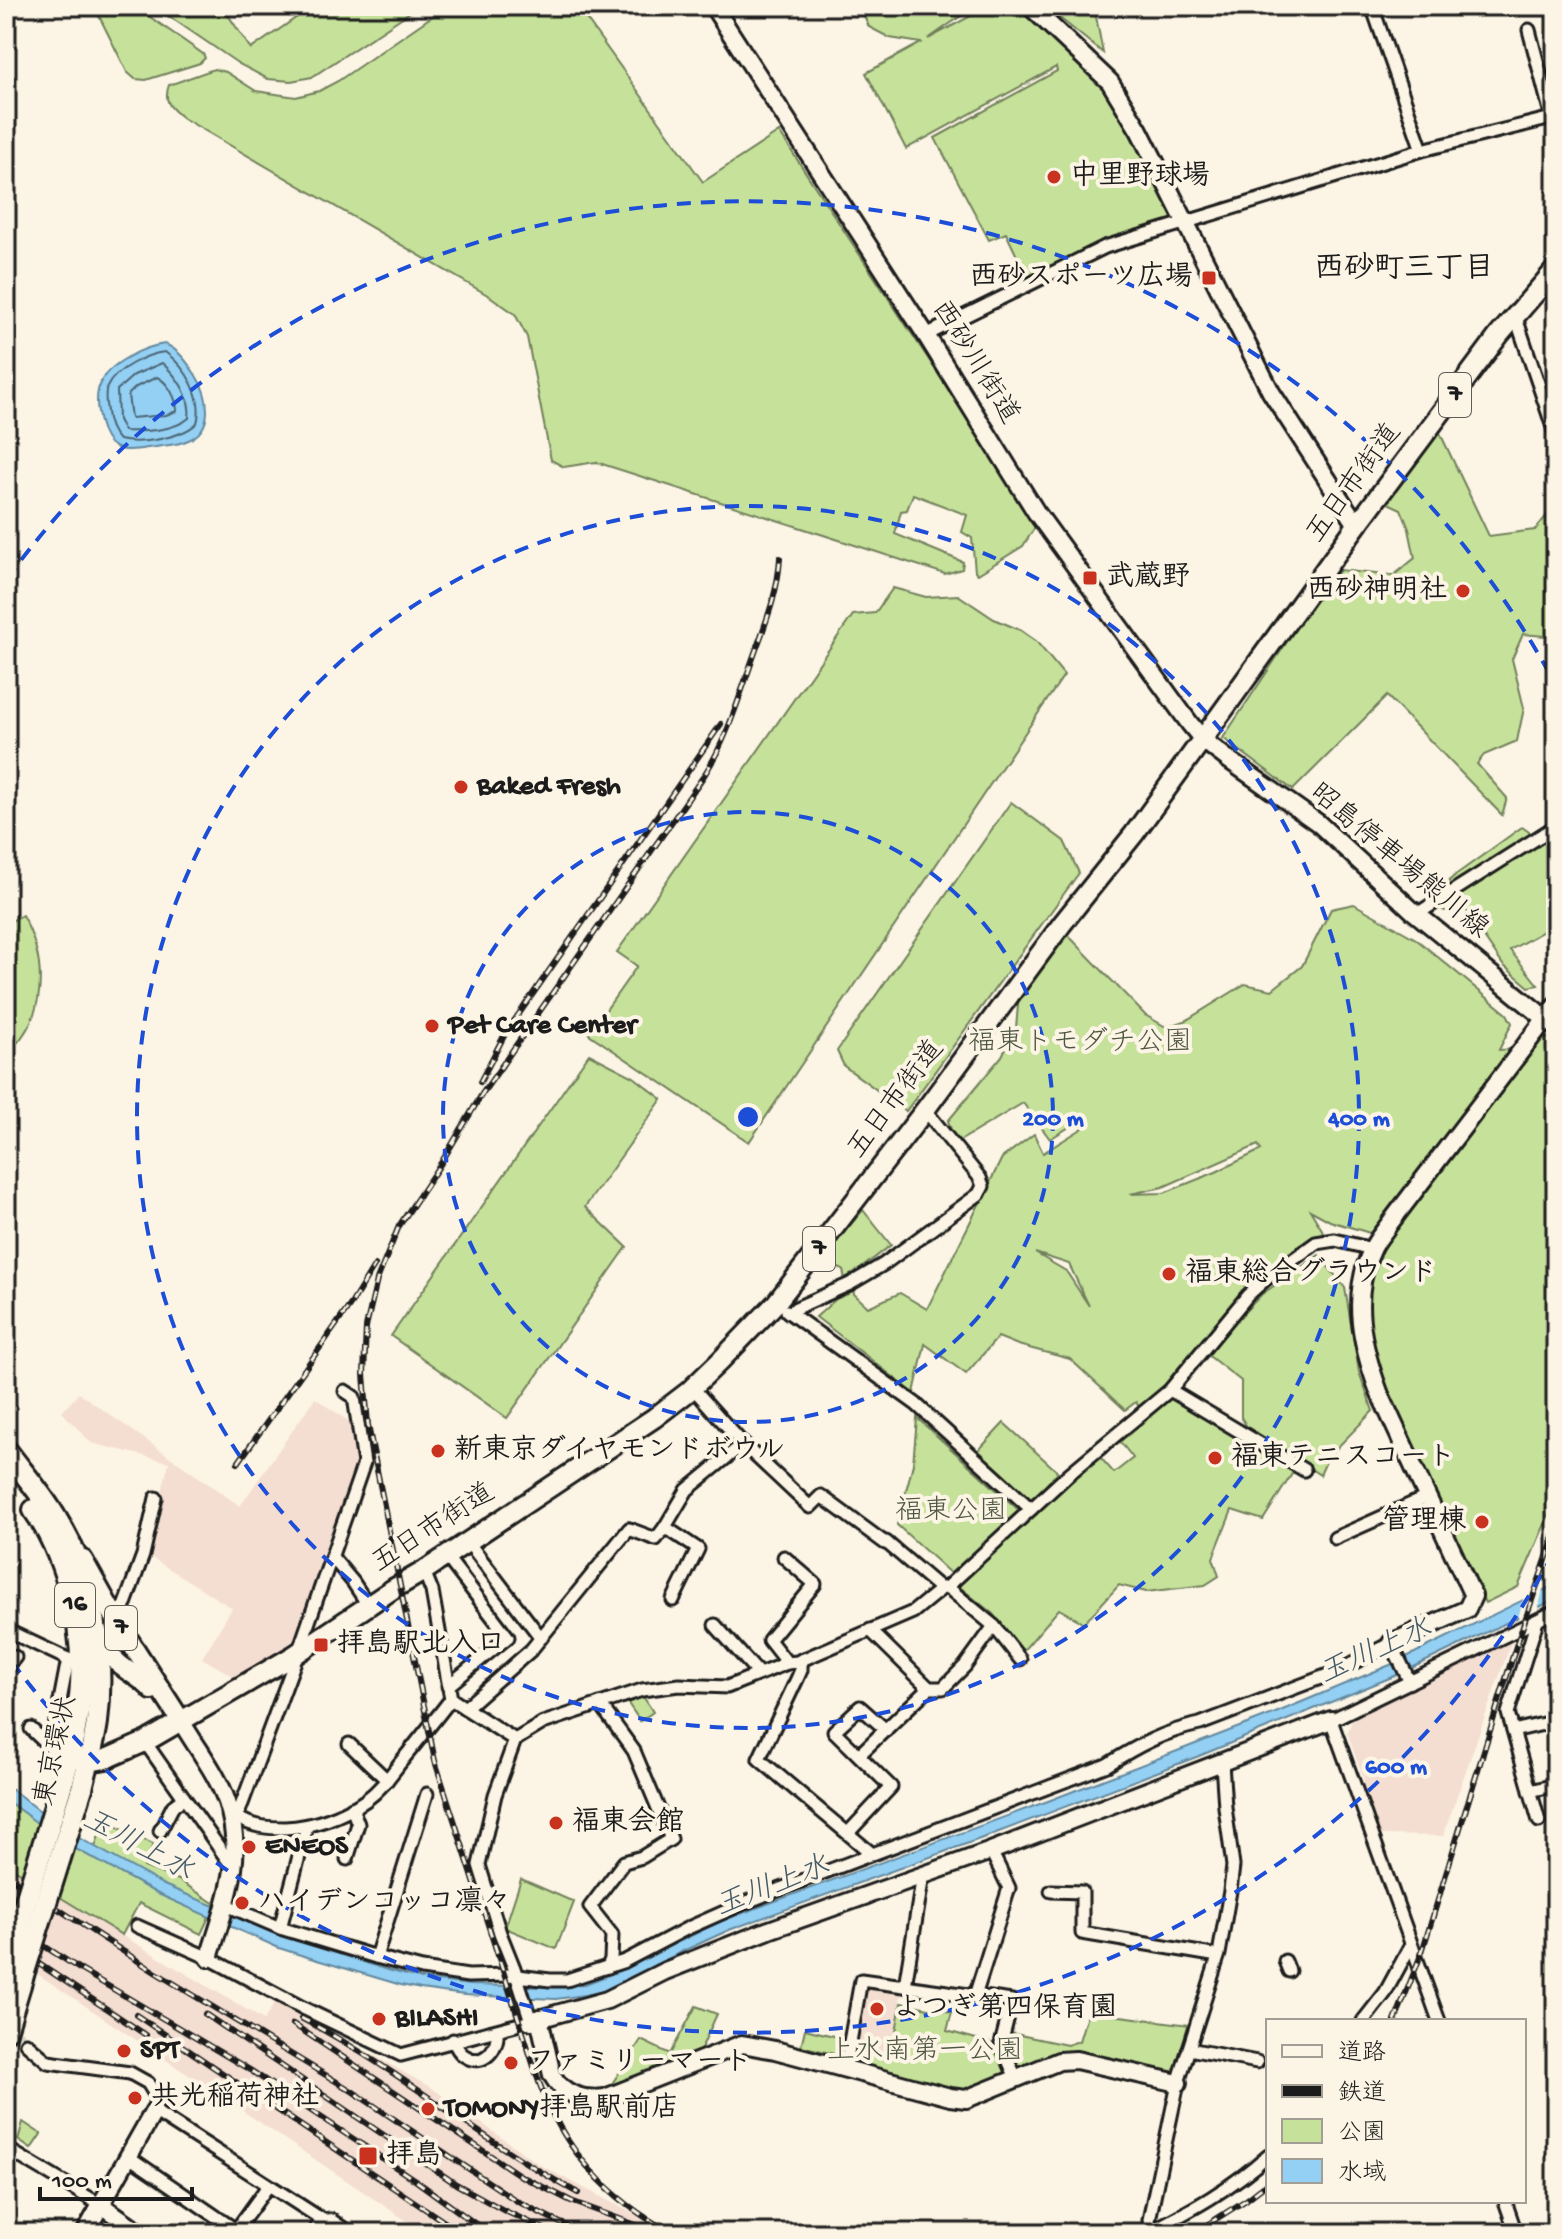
<svg xmlns="http://www.w3.org/2000/svg" width="1562" height="2239" viewBox="0 0 1562 2239" font-family="'Gochi Hand','Klee One',sans-serif">
<style>
.built{fill:#f4ded1}
.green{fill:#c6e29a;stroke:#717f5b;stroke-width:2;fill-rule:evenodd}
.water{fill:#93d0f4;stroke:#63889e;stroke-width:2}
.pier{fill:#fcf5e5}
.lines{fill:none;stroke-linecap:round;stroke-linejoin:round}
.shore{stroke:#4c6472;stroke-width:2}
.street-tunnel{stroke:#dad4c7;stroke-width:11;stroke-dasharray:11 5.5;stroke-linecap:butt}
.street-casing{stroke:#1c1c1c;stroke-width:17}
.secondary-casing{stroke:#1c1c1c;stroke-width:22}
.primary-casing{stroke:#1c1c1c;stroke-width:24}
.highway-casing{stroke:#1c1c1c;stroke-width:26}
.street{stroke:#fcf5e5;stroke-width:11}
.secondary{stroke:#fcf5e5;stroke-width:16}
.primary{stroke:#fcf5e5;stroke-width:18}
.highway{stroke:#fcf5e5;stroke-width:20}
.rail-casing{stroke:#1c1c1c;stroke-width:6}
.rail{stroke:#fcf5e5;stroke-width:3;stroke-dasharray:9;stroke-linecap:butt}
.highway-bridge-casing{stroke:#1c1c1c;stroke-width:26;stroke-linecap:butt}
.highway-bridge{stroke:#fcf5e5;stroke-width:20}
.ring{fill:none;stroke:#1d4ed8;stroke-width:4;stroke-dasharray:14 10}
.poi-dot{fill:#c8321e;stroke:#fcf5e5;stroke-width:3}
.labels{text-anchor:middle;dominant-baseline:central;stroke-width:8;stroke-linejoin:round;paint-order:stroke}
.shield{fill:#fcf5e5;stroke:#5f5d58;stroke-width:2}
.shield-label{font-size:26px;font-weight:bold;fill:#1c1c1c}
.poi-label{font-size:28px;font-weight:bold;fill:#1c1c1c;stroke:#fcf5e5;text-anchor:start}
.street-label{font-size:28px;fill:#1c1c1c;stroke:#fcf5e5}
.park-label{font-size:28px;fill:#4f5742;stroke:#fcf5e5}
.neighbourhood-label{font-size:30px;font-weight:bold;fill:#1c1c1c;stroke:#fcf5e5}
.water-label{font-size:30px;font-style:italic;fill:#465b68;stroke:#fcf5e5}
.centre{fill:#1d4ed8;stroke:#fcf5e5;stroke-width:4}
.ring-label{font-size:24px;text-anchor:middle;font-weight:bold;fill:#1d4ed8;stroke:#fcf5e5;stroke-width:8;stroke-linejoin:round;paint-order:stroke}
</style>
<rect width="100%" height="100%" fill="#fcf5e5"/>
<filter id="ink" filterUnits="userSpaceOnUse"><feTurbulence type="fractalNoise" baseFrequency=".0125" numOctaves="2"/><feDisplacementMap in="SourceGraphic" scale="16" xChannelSelector="R" yChannelSelector="G"/><feConvolveMatrix kernelMatrix="1 2 1 2 8 2 1 2 1" color-interpolation-filters="sRGB"/></filter>
<g filter="url(#ink)">
<g class="built">
<polygon points="79,1393 240,1506 315,1398 357,1427 362,1459 301,1630 283,1651 238,1679 202,1658 232,1608 147,1555 169,1462 91,1443 62,1412"/>
<polygon points="1512,1640 1443,1836 1378,1835 1359,1783 1364,1780 1347,1733 1356,1712"/>
<polygon points="6,1864 44,1889 264,2020 276,2001 432,2088 540,2165 670,2233 425,2233 6,1953"/>
<polygon points="863,1984 902,1990 891,2054 852,2047"/>
</g>
<g class="green">
<polygon points="94,6 130,6 143,12 203,54 205,58 200,63 146,80 135,79 127,72"/>
<polygon points="154,6 222,6 251,49 313,6 419,6 312,77 291,81 268,79 239,64"/>
<path d="M 447,6 L 577,6 L 703,182 L 779,132 L 1037,524 L 1023,546 L 978,574 L 975,571 L 972,538 L 962,532 L 967,515 L 913,494 L 907,510 L 901,511 L 895,534 L 963,562 L 962,569 L 945,574 L 596,462 L 564,467 L 551,460 L 527,337 L 515,314 L 491,297 L 183,118 C 170,108 163,101 169,85 L 214,69 L 226,72 L 256,91 L 296,97 L 319,91 L 338,81 Z"/>
<path d="M 860,6 L 1017,6 L 1102,79 L 1174,219 L 1111,238 L 1027,277 L 1006,233 L 989,240 L 935,138 L 1057,71 L 1056,67 L 906,149 L 866,73 L 921,43 L 890,38 L 869,27 ZM 974,7 L 980,11 L 928,39 Z"/>
<polygon points="1045,6 1094,6 1103,53"/>
<polygon points="1439,431 1489,536 1535,530 1553,508 1547,486 1556,480 1556,637 1523,634 1512,659 1524,708 1517,741 1484,755 1477,764 1507,798 1502,815 1387,696 1293,790 1223,738 1313,603 1340,570 1393,576 1415,558 1409,529 1401,509 1386,502"/>
<polygon points="893,588 926,597 958,595 994,619 1020,630 1036,641 1064,675 749,1142 589,1034 637,966 617,952 853,615 875,613"/>
<polygon points="1011,802 1064,841 1079,873 906,1111 844,1066 837,1051"/>
<polygon points="1522,827 1542,841 1556,833 1556,924 1510,950 1538,985 1529,987 1503,965 1464,908 1445,911 1428,903 1454,876"/>
<path d="M 1354,904 L 1416,939 L 1507,1014 L 1512,1023 L 1499,1050 L 1532,1048 L 1538,1040 L 1553,1037 L 1556,1040 L 1556,1498 L 1518,1587 L 1485,1603 L 1384,1387 L 1368,1340 L 1368,1294 L 1379,1250 L 1489,1100 L 1475,1096 L 1370,1233 L 1330,1221 L 1310,1210 L 1324,1233 L 1251,1284 L 1165,1386 L 1140,1409 L 1136,1402 L 1125,1410 L 1070,1359 L 1018,1345 L 998,1337 L 966,1374 L 925,1344 L 914,1393 L 816,1317 L 836,1299 L 848,1294 L 843,1270 L 823,1261 L 830,1249 L 863,1210 L 891,1245 L 850,1277 L 854,1294 L 868,1307 L 900,1293 L 927,1309 L 1002,1158 L 1034,1134 L 1043,1153 L 1083,1128 L 1079,1121 L 1050,1139 L 1023,1103 L 956,1143 L 948,1121 L 1002,1056 L 1016,1028 L 1019,994 L 1065,932 L 1145,1015 L 1166,1027 L 1185,1021 L 1245,984 L 1272,990 L 1302,966 L 1331,909 ZM 1258,1145 L 1261,1150 L 1216,1172 L 1164,1193 L 1130,1194 L 1163,1187 ZM 1035,1253 L 1069,1264 L 1089,1306 L 1066,1271 Z"/>
<path d="M 22,915 C 48,961 48,1018 6,1054 L 6,924 Z"/>
<polygon points="589,1054 634,1077 662,1099 585,1207 627,1247 507,1418 391,1336"/>
<polygon points="1319,1255 1345,1288 1359,1372 1373,1411 1328,1457 1320,1475 1247,1427 1241,1417 1241,1381 1205,1353 1262,1294"/>
<polygon points="1168,1396 1295,1469 1263,1520 1232,1510 1213,1558 1219,1576 1205,1585 1146,1592 1119,1585 1084,1623 1059,1609 1022,1652 993,1614 956,1584 1099,1456 1114,1473 1133,1458 1118,1439"/>
<polygon points="917,1418 1023,1514 952,1575 897,1525 913,1464"/>
<polygon points="1004,1423 1058,1472 1030,1502 976,1453"/>
<polygon points="643,1696 653,1712 640,1721 625,1699"/>
<polygon points="6,1793 94,1850 104,1821 153,1844 144,1867 179,1880 215,1904 201,1934 139,1903 122,1935 6,1864"/>
<polygon points="521,1879 574,1902 556,1949 505,1928"/>
<polygon points="901,2003 952,2012 947,2031 1005,2047 1010,2033 1067,2045 1079,2041 1090,2005 1105,2007 1105,2014 1190,2025 1174,2077 1076,2054 967,2093 850,2064 852,2049 892,2055"/>
<polygon points="696,2006 717,2014 700,2051 609,2088 641,2040 670,2054"/>
<polygon points="805,2029 846,2039 842,2056 801,2046"/>
<polygon points="23,2122 41,2134 31,2149 18,2140"/>
</g>
<g class="water">
<path d="M 165,344 C 179,350 187,362 195,374 C 209,395 216,430 186,441 C 177,445 166,445 156,447 C 145,448 131,452 120,449 C 112,447 106,440 103,432 C 98,419 94,398 100,384 C 107,364 145,346 165,344 Z"/>
<polygon points="1556,1584 1556,1599 1397,1675 1199,1756 988,1836 729,1930 681,1952 607,1991 585,1995 556,1999 464,1995 421,1989 401,1985 307,1957 279,1948 158,1894 63,1842 6,1800 6,1785 65,1830 164,1885 278,1933 384,1969 422,1979 471,1985 545,1987 585,1984 619,1971 721,1921 1048,1801 1273,1714 1390,1665"/>
</g>
<polygon class="pier" points="1544,1585 1537,1613 1517,1622 1524,1596"/>
<g class="lines">
<g class="shore">
<path d="M 165,352 C 186,367 204,397 197,423 C 182,438 140,445 119,440 C 111,432 108,423 107,412 C 106,404 104,394 107,387 C 115,369 147,354 165,352 Z"/>
<path d="M 162,363 C 177,376 192,397 189,418 C 174,431 143,432 124,431 L 118,420 L 117,390 L 134,375 Z"/>
<path d="M 157,377 C 168,382 177,399 177,411 L 166,415 L 131,418 L 128,395 L 136,387 Z"/>
</g>
<polyline class="street-tunnel" points="6,2022 26,2043"/>
<g class="street-casing">
<g id="street">
<polyline points="1372,6 1422,150"/>
<polyline points="1529,30 1552,118"/>
<polyline points="1515,315 1556,436"/>
<polyline points="926,335 1105,247 1422,150 1556,117"/>
<polyline points="1417,914 1556,826"/>
<polyline points="787,1311 916,1404 1031,1509"/>
<polyline points="790,1313 796,1308 850,1284 884,1264 979,1194 983,1186 980,1178 925,1110"/>
<polyline points="692,1387 743,1444 810,1507 821,1496 885,1543"/>
<polyline points="1170,1390 1304,1470"/>
<polyline points="665,1527 687,1490 743,1444"/>
<polyline points="1335,1538 1427,1497"/>
<polyline points="468,1542 541,1638"/>
<polyline points="886,1542 941,1589"/>
<polyline points="446,1556 508,1637 448,1686"/>
<polyline points="332,1557 353,1582 368,1605"/>
<polyline points="784,1557 815,1584 769,1640 787,1663"/>
<polyline points="1537,1621 1508,1713 1539,1821"/>
<polyline points="118,1623 143,1555 156,1498"/>
<polyline points="715,1625 759,1674"/>
<polyline points="994,1626 1020,1659"/>
<polyline points="6,1630 74,1662"/>
<polyline points="870,1630 929,1688 943,1688 965,1666 994,1626 947,1587"/>
<polyline points="801,1660 801,1670 798,1677 759,1759 871,1853"/>
<polyline points="6,1668 15,1657"/>
<polyline points="451,1699 515,1740"/>
<polyline points="600,1704 634,1751 671,1839 642,1857 624,1862 590,1907 612,1935 611,1959 608,1967"/>
<polyline points="465,1708 531,1650 629,1529 656,1539 665,1527 698,1549 673,1600"/>
<polyline points="31,1729 51,1748 68,1659"/>
<polyline points="1513,1731 1556,1721"/>
<polyline points="515,1740 543,1723 642,1690 679,1685 727,1687 787,1663 797,1662 913,1612 941,1589 947,1587 1069,1474 1170,1390 1248,1295 1266,1279 1316,1243 1335,1240 1372,1249"/>
<polyline points="145,1742 234,1869"/>
<polyline points="349,1744 387,1780"/>
<polyline points="859,1755 929,1688"/>
<polyline points="1530,1791 1556,1785"/>
<path d="M 237,1817 C 252,1827 267,1828 285,1828 C 313,1827 343,1816 366,1800 C 380,1790 390,1776 400,1763 C 417,1742 434,1721 451,1699 L 432,1591 L 424,1571"/>
<polyline points="232,1825 237,1817 298,1653 364,1463 354,1397 345,1391"/>
<polyline points="160,1831 173,1806 184,1798"/>
<polyline points="848,1833 891,1787 834,1731 860,1707 886,1730"/>
<polyline points="347,1859 358,1824 352,1808"/>
<polyline points="1051,1891 1082,1892 1082,1933 1218,1956"/>
<path d="M 226,1905 L 280,1928 L 376,1957 L 422,1969 L 468,1976 L 510,1975 L 550,1980 L 567,1980 L 625,1961 L 688,1928 L 749,1901 L 1107,1765 C 1137,1746 1165,1731 1200,1724 L 1336,1672 L 1391,1643 L 1410,1682"/>
<polyline points="137,1926 209,1958 303,2008 401,2055 531,2021 514,1968 500,1933 479,1865 495,1795 515,1740"/>
<polyline points="280,1928 307,1826"/>
<polyline points="376,1957 427,1794"/>
<polyline points="1285,1961 1289,1971"/>
<polyline points="905,1986 923,1875"/>
<polyline points="975,1996 1009,1888 991,1851"/>
<polyline points="1363,2021 1385,1993 1411,1945"/>
<polyline points="1439,2021 1331,1720 1556,1611"/>
<path d="M 453,2040 C 456,2046 459,2053 465,2056 C 483,2068 499,2049 497,2031"/>
<polyline points="26,2043 48,2062 130,2073 148,2083 156,2096 154,2111 323,2220"/>
<polyline points="1189,2049 1257,2062"/>
<polyline points="845,2070 861,1980 1012,2001 1001,2044 1016,2078"/>
<polyline points="9,2150 101,2205"/>
<polyline points="129,2157 240,2233"/>
<polyline points="1505,2201 1516,2233"/>
<path d="M 1149,2232 C 1192,2210 1232,2188 1268,2155"/>
<polyline points="234,2233 268,2186"/>
<polyline points="312,2233 323,2220 331,2220 350,2233"/>
<polyline points="1150,2233 1149,2220 1178,2083 1219,1954 1230,1891 1233,1866 1225,1807 1222,1763"/>
</g>
</g>
<g class="secondary-casing">
<g id="secondary">
<polyline points="713,6 926,335 1036,512 1190,724 1203,740 1229,760 1318,823 1413,911 1556,1027"/>
<polyline points="1030,6 1110,82 1139,130 1271,392 1357,525"/>
<path d="M 1391,1643 L 1467,1609 L 1473,1596 L 1379,1392 C 1362,1346 1350,1297 1372,1250 C 1376,1240 1384,1232 1390,1223 L 1556,1005"/>
<path d="M 181,1721 C 196,1747 217,1773 227,1802 C 246,1858 225,1905 209,1958"/>
<path d="M 539,2018 L 552,2075 C 563,2095 584,2101 605,2098 L 742,2044 L 775,2050 L 950,2097 L 966,2099 L 1059,2061 L 1076,2060 L 1178,2083"/>
<polyline points="531,2021 607,2000 665,1971 769,1930 991,1851 1331,1720"/>
<polyline points="101,2205 141,2233"/>
<polyline points="85,2233 154,2111"/>
</g>
</g>
<g class="primary-casing">
<g id="primary">
<polyline points="83,1560 118,1623 181,1721"/>
<path d="M 118,1623 C 115,1631 110,1641 110,1649 C 111,1666 141,1675 152,1690"/>
<polyline points="76,1758 89,1762 106,1759 145,1742 293,1656 393,1589 424,1571 654,1418 688,1392 720,1361 776,1303 925,1110 1062,924 1134,834 1357,525 1499,335 1556,269"/>
</g>
</g>
<g class="highway-casing">
<g id="highway">
<path d="M 6,1450 C 23,1473 43,1495 57,1520 C 93,1577 105,1655 97,1722 C 94,1744 87,1766 82,1788"/>
<path d="M 34,1510 C 51,1534 61,1559 69,1587 C 90,1657 82,1711 63,1780"/>
<polyline points="6,2031 23,1975"/>
</g>
</g>
<use href="#street" class="street"/>
<use href="#secondary" class="secondary"/>
<use href="#primary" class="primary"/>
<use href="#highway" class="highway"/>
<g class="rail-casing">
<g id="rail">
<polyline points="480,1082 505,1034 721,724"/>
<polyline points="238,1463 351,1304 375,1265"/>
<polyline points="6,1875 155,1972 352,2091 517,2201 580,2233"/>
<polyline points="6,1921 81,1970 250,2070 415,2180 488,2233"/>
<polyline points="6,1942 146,2035"/>
<polyline points="205,2014 456,2184 505,2211 553,2233"/>
<polyline points="136,2015 461,2233"/>
<path d="M 301,2018 C 398,2068 481,2141 578,2193"/>
<polyline points="1395,2021 1422,1952 1516,1646 1556,1531"/>
<polyline points="293,2024 521,2176 571,2201 655,2232"/>
<path d="M 672,2233 C 609,2200 563,2149 539,2082 L 435,1761 L 368,1425 L 364,1374 L 366,1327 L 377,1280 L 399,1226 L 441,1163 L 482,1094 L 703,777 C 726,742 738,701 752,661 C 764,627 778,595 780,558"/>
<polyline points="1194,2233 1246,2200 1268,2183"/>
</g>
</g>
<use href="#rail" class="rail"/>
<g class="highway-bridge-casing">
<g id="highway-bridge">
<polyline points="7,1962 63,1780"/>
<polyline points="23,1975 82,1788"/>
</g>
</g>
<use href="#highway-bridge" class="highway-bridge"/>
</g>
</g>
<g class="ring">
<circle cx="748" cy="1117" r="305"/>
<circle cx="748" cy="1117" r="611"/>
<path d="M1553 1554A916 916 0 0 1 7 1655M7 579A916 916 0 0 1 1553 680"/>
</g>
<g class="poi-dot">
<circle cx="1054" cy="177" r="8"/>
<rect x="1201" y="270" width="16" height="16" rx="4"/>
<rect x="1082" y="570" width="16" height="16" rx="4"/>
<circle cx="1463" cy="591" r="8"/>
<circle cx="461" cy="787" r="8"/>
<circle cx="432" cy="1026" r="8"/>
<circle cx="1169" cy="1274" r="8"/>
<circle cx="438" cy="1451" r="8"/>
<circle cx="1215" cy="1458" r="8"/>
<circle cx="1482" cy="1522" r="8"/>
<rect x="313" y="1637" width="16" height="16" rx="4"/>
<circle cx="556" cy="1823" r="8"/>
<circle cx="249" cy="1847" r="8"/>
<circle cx="242" cy="1903" r="8"/>
<circle cx="877" cy="2009" r="8"/>
<circle cx="379" cy="2019" r="8"/>
<circle cx="124" cy="2051" r="8"/>
<circle cx="511" cy="2063" r="8"/>
<circle cx="135" cy="2098" r="8"/>
<circle cx="428" cy="2109" r="8"/>
<rect x="358" y="2146" width="20" height="20" rx="4"/>
</g>
<g class="labels">
<g class="shield">
<rect x="1439" y="373" width="32" height="44" rx="6"/>
<rect x="803" y="1227" width="32" height="44" rx="6"/>
<rect x="55" y="1583" width="40" height="44" rx="6"/>
<rect x="105" y="1606" width="32" height="44" rx="6"/>
</g>
<g class="shield-label">
<text x="1455" y="395">7</text>
<text x="819" y="1249">7</text>
<text x="75" y="1605">16</text>
<text x="121" y="1628">7</text>
</g>
<g class="poi-label">
<text x="1070" y="177">中里野球場</text>
<text x="1193" y="278" text-anchor="end">西砂スポーツ広場</text>
<text x="1106" y="578">武蔵野</text>
<text x="1447" y="591" text-anchor="end">西砂神明社</text>
<text x="477" y="787">Baked Fresh</text>
<text x="448" y="1026">Pet Care Center</text>
<text x="1185" y="1274">福東総合グラウンド</text>
<text x="454" y="1451">新東京ダイヤモンドボウル</text>
<text x="1231" y="1458">福東テニスコート</text>
<text x="1466" y="1522" text-anchor="end">管理棟</text>
<text x="337" y="1645">拝島駅北入口</text>
<text x="572" y="1823">福東会館</text>
<text x="265" y="1847">ENEOS</text>
<text x="258" y="1903">ハイデンコッコ凛々</text>
<text x="893" y="2009">よつぎ第四保育園</text>
<text x="395" y="2019">BILASHI</text>
<text x="140" y="2051">SPT</text>
<text x="527" y="2063">ファミリーマート</text>
<text x="151" y="2098">共光稲荷神社</text>
<text x="444" y="2109">TOMONY拝島駅前店</text>
<text x="386" y="2156">拝島</text>
</g>
<g class="street-label">
<text transform="translate(974 363) rotate(58)">西砂川街道</text>
<text transform="translate(1355 484) rotate(-54)">五日市街道</text>
<text transform="translate(1398 862) rotate(40)">昭島停車場熊川線</text>
<text transform="translate(897 1100) rotate(-53)">五日市街道</text>
<text transform="translate(434 1529) rotate(-33)">五日市街道</text>
<text transform="translate(57 1751) rotate(-78)">東京環状</text>
</g>
<g class="park-label">
<text x="1080" y="1043">福東トモダチ公園</text>
<text x="951" y="1512">福東公園</text>
<text x="925" y="2052">上水南第一公園</text>
</g>
<g class="neighbourhood-label">
<text x="1404" y="270">西砂町三丁目</text>
</g>
<g class="water-label">
<text transform="translate(1376 1653) rotate(-24)">玉川上水</text>
<text transform="translate(137 1847) rotate(28)">玉川上水</text>
<text transform="translate(773 1888) rotate(-21)">玉川上水</text>
</g>
</g>
<circle cx="748" cy="1117" r="12" class="centre"/>
<g class="ring-label">
<text x="1053" y="1125">200 m</text>
<text x="1359" y="1125">400 m</text>
<text x="1396" y="1773">600 m</text>
</g>
<rect width="1562" height="2239" fill="none" stroke="#fcf5e5" stroke-width="32"/>
<rect x="16" y="16" width="1530" height="2207" fill="none" stroke="#1c1c1c" stroke-width="3" filter="url(#ink)"/>
<rect x="1266" y="2019" width="260" height="184" fill="#fcf5e5" stroke="#a29e95" stroke-width="2"/>
<rect x="1282" y="2045" width="40" height="12" fill="#fcf5e5" stroke="#a29e95" stroke-width="2"/>
<text x="1338" y="2059" font-size="24" fill="#1c1c1c">道路</text>
<rect x="1282" y="2085" width="40" height="12" fill="#1c1c1c" stroke="#a29e95" stroke-width="2"/>
<text x="1338" y="2099" font-size="24" fill="#1c1c1c">鉄道</text>
<rect x="1282" y="2119" width="40" height="24" fill="#c6e29a" stroke="#a29e95" stroke-width="2"/>
<text x="1338" y="2139" font-size="24" fill="#1c1c1c">公園</text>
<rect x="1282" y="2159" width="40" height="24" fill="#93d0f4" stroke="#a29e95" stroke-width="2"/>
<text x="1338" y="2179" font-size="24" fill="#1c1c1c">水域</text>
<path d="M40 2187v12h152v-12" fill="none" stroke="#1c1c1c" stroke-width="4"/>
<text x="52" y="2187" font-size="24" fill="#1c1c1c" stroke="#fcf5e5" stroke-width="6" paint-order="stroke">100 m</text>
</svg>
